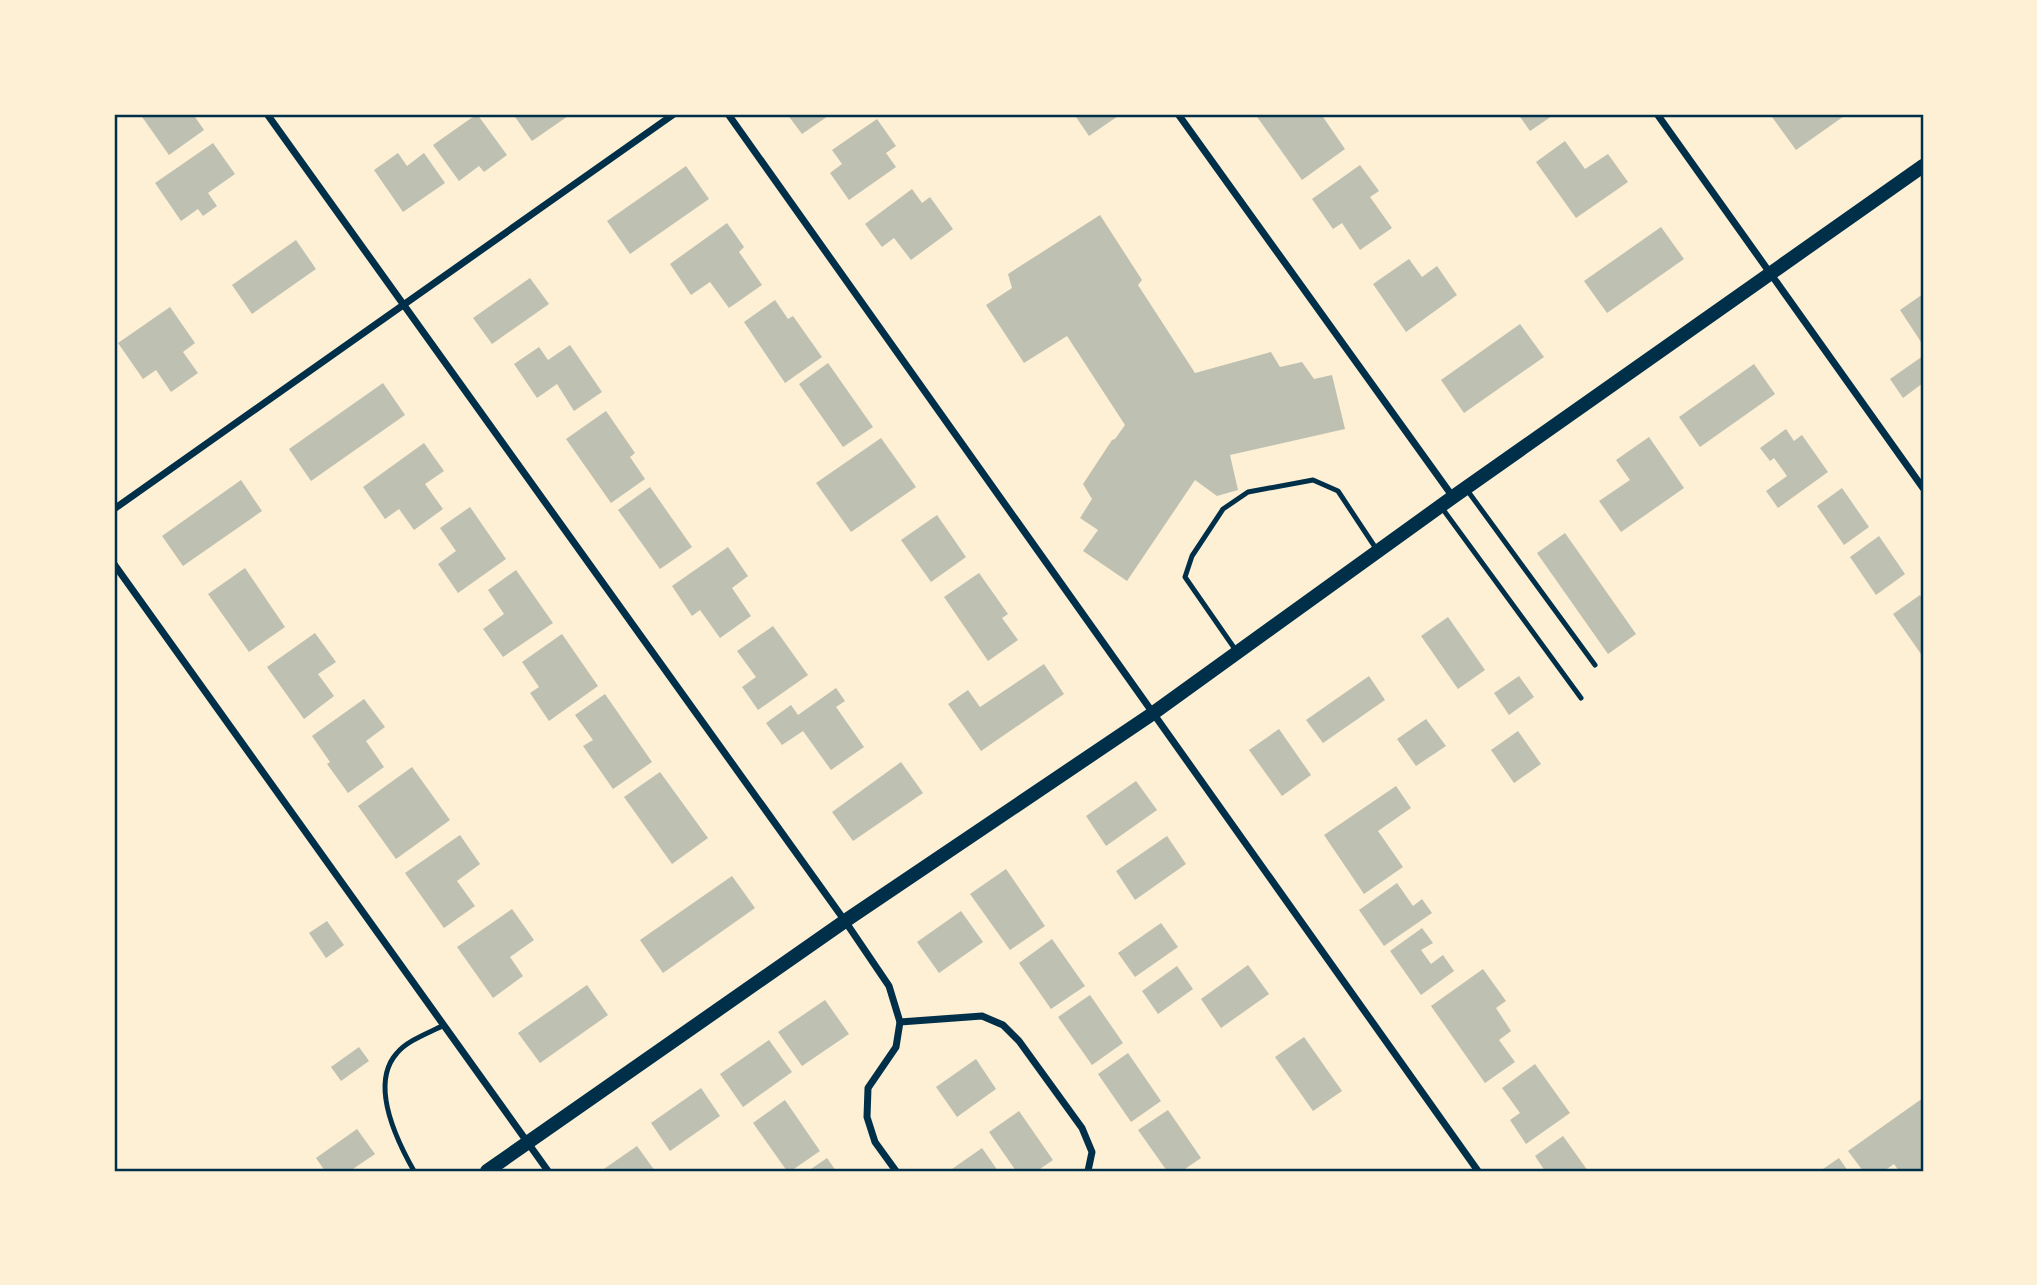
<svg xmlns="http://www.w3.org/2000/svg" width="2037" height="1285" viewBox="0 0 2037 1285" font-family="'Fira Sans',sans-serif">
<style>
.building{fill:#bec0b2}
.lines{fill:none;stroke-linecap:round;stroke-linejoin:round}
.service{stroke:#003049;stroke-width:5}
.minor{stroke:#003049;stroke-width:7}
.secondary{stroke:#003049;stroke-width:14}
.neatline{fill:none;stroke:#003049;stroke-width:2.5}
</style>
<rect width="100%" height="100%" fill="#fdf0d5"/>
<g class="building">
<polygon points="140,114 193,114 204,130 169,155"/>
<polygon points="477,114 507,155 484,172 479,166 459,181 433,145"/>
<polygon points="513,114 571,114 532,141"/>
<polygon points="787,114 831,114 802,134"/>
<polygon points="1074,114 1121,114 1089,136"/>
<polygon points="1255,114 1321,114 1345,149 1302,180"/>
<polygon points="1518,114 1555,114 1530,131"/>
<polygon points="1777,114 1847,114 1796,150 1772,117"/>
<polygon points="877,119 896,146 886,153 896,167 849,200 830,173 842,164 832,150"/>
<polygon points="1565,141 1585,169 1608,154 1628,182 1576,218 1536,162"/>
<polygon points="213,143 235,174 208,193 217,206 203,216 198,209 181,221 155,183"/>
<polygon points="398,153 407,166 424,153 445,183 403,212 374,170"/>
<polygon points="1360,165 1379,191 1370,197 1392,228 1360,250 1342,223 1333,229 1312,199"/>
<polygon points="686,166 709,199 630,254 607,221"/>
<polygon points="912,189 922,203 930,197 953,229 911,260 894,238 882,247 865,224"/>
<polygon points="1100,215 1142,280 1138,285 1195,373 1271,352 1280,367 1302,362 1314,379 1332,375 1345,429 1230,455 1238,490 1217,496 1195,480 1127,581 1083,551 1098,530 1080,518 1092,499 1083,484 1112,440 1115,439 1125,425 1067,336 1024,363 986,305 1012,288 1008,274"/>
<polygon points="727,223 744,247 739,252 762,285 729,308 710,282 691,295 670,264"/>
<polygon points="1661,227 1684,259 1607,313 1584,281"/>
<polygon points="296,240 316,269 252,314 232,285"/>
<polygon points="1409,259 1422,277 1437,266 1457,295 1406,332 1373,284"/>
<polygon points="530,278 549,304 492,344 473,318"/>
<polygon points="1923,294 1923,345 1900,310"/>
<polygon points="775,300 788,319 793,316 822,357 785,383 744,322"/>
<polygon points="170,307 195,343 183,352 198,373 171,392 156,370 143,379 118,343"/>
<polygon points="1520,324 1544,357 1464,413 1441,380"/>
<polygon points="570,345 602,392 574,411 557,384 537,398 514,364 539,347 548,360"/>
<polygon points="1923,356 1923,383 1903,398 1890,379"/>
<polygon points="828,363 873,427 843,447 799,384"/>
<polygon points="1754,364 1775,394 1700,447 1679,417"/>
<polygon points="383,383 405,415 311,481 289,449"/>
<polygon points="606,411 635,453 630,457 645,479 611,503 566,439"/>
<polygon points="1786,429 1794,441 1802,435 1828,472 1778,508 1766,491 1787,476 1774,458 1770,461 1760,448"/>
<polygon points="1649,437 1684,488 1621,532 1599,501 1630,480 1616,460"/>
<polygon points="881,438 916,487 851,532 816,483"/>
<polygon points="424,443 444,471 425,484 443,509 414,530 399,509 385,519 363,487"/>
<polygon points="241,480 262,511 183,566 162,536"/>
<polygon points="650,487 692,547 660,569 618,510"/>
<polygon points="1842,488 1869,527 1844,545 1817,506"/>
<polygon points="470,507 506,559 458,593 438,564 456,551 440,528"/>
<polygon points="937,515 966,557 931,582 901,540"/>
<polygon points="1565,533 1636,634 1608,654 1537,553"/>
<polygon points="1879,536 1905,574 1876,595 1850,557"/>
<polygon points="728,547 748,576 732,588 751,616 720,638 700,610 692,616 672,586"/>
<polygon points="245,568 285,627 249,652 208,594"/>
<polygon points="516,570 553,623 503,657 483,629 504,614 488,590"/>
<polygon points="979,573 1008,614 1002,618 1018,640 988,661 944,597"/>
<polygon points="1920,595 1923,600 1923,653 1921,654 1893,614"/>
<polygon points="1448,617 1485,670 1458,689 1421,636"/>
<polygon points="773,626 808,675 758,710 742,687 756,677 737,651"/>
<polygon points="315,633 336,662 318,674 334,696 304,719 267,667"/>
<polygon points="562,634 598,686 549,721 530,693 539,687 522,662"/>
<polygon points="1044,664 1064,694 981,751 948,704 968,690 980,707"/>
<polygon points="1369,676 1385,700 1323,743 1306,720"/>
<polygon points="1519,676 1534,697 1509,715 1494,693"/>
<polygon points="836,688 845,701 836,707 864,747 831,770 803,731 782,745 766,723 791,705 798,715"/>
<polygon points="605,694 652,762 613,789 583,746 593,740 575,715"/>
<polygon points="364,699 385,727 366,741 384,767 348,793 327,764 330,762 312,736"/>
<polygon points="1426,719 1446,746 1416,766 1397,739"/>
<polygon points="1279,729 1311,775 1282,796 1249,750"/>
<polygon points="1518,731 1541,764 1514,783 1491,750"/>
<polygon points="901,762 923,793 853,841 832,812"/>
<polygon points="412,767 450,820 396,859 358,806"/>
<polygon points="660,772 708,838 672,864 624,797"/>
<polygon points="1136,781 1157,810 1106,846 1086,816"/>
<polygon points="1396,786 1411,808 1378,831 1403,867 1364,894 1324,835"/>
<polygon points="460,835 480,864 457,881 475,906 444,928 405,873"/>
<polygon points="1167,836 1186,864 1135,900 1116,871"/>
<polygon points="1006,869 1045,926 1010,950 970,894"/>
<polygon points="732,876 755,908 663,973 640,940"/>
<polygon points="1397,883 1413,906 1422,899 1432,913 1384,946 1359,910"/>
<polygon points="512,909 534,940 510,957 523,976 493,998 457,947"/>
<polygon points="961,911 983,942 939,973 917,942"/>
<polygon points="327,921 344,945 326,958 309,933"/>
<polygon points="1161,923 1178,947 1135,977 1118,953"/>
<polygon points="1422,928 1433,943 1421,950 1431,964 1443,955 1454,971 1421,995 1390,951"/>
<polygon points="1052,939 1085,986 1051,1009 1019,963"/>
<polygon points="1248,965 1269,994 1221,1028 1201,999"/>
<polygon points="1177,966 1193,989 1158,1014 1142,991"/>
<polygon points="1483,969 1506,1001 1496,1008 1511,1031 1499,1040 1515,1062 1485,1083 1431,1006"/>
<polygon points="587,985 608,1015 540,1063 518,1033"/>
<polygon points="1090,995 1123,1043 1092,1065 1058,1017"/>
<polygon points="825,1000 849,1034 802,1066 778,1032"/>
<polygon points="1304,1037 1342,1091 1313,1111 1275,1057"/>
<polygon points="769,1040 792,1072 743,1107 720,1074"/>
<polygon points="359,1047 369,1061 341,1081 331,1067"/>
<polygon points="1128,1053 1161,1101 1131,1122 1098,1074"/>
<polygon points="976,1059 996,1089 957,1117 936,1087"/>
<polygon points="1535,1064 1570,1113 1526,1144 1510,1120 1520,1113 1502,1088"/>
<polygon points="701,1088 720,1116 670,1151 651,1123"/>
<polygon points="1923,1098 1923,1167 1917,1171 1899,1171 1894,1164 1884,1171 1863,1171 1848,1151"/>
<polygon points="785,1100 820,1151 791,1171 787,1171 753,1123"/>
<polygon points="1168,1110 1201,1158 1182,1171 1167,1171 1138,1130"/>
<polygon points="1019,1111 1053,1160 1037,1171 1016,1171 989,1132"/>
<polygon points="357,1129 375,1154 350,1171 325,1171 316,1158"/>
<polygon points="1563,1136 1588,1171 1545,1171 1535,1156"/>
<polygon points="637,1146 655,1171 601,1171"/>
<polygon points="982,1148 998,1171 954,1171 952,1169"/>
<polygon points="827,1158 836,1171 808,1171"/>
<polygon points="1839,1158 1848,1171 1820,1171"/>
</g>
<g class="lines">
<g class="service">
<polyline points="1467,490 1595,665"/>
<polyline points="1442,508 1581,698"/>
<polyline points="1237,652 1185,577 1192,556 1223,509 1248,492 1313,480 1338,491 1377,550"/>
<path d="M 414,1171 C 397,1141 369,1084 397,1053 C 408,1040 429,1033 444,1025"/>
</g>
<g class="minor">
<polyline points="267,114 845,921 889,986 900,1022 896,1047 868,1088 867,1117 875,1142 896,1171"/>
<polyline points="728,114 1478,1171"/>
<polyline points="1178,114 1453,497"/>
<polyline points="1657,114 1923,488"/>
<polyline points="114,509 674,114"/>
<polyline points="114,564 548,1171"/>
<polyline points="900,1022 982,1016 1003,1025 1019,1041 1082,1128 1092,1152 1088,1171"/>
</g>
<polyline class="secondary" points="487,1171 845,921 1152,714 1453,497 1923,166"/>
</g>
<rect width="2037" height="1285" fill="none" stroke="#fdf0d5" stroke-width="231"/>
<rect x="116" y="116" width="1806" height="1054" class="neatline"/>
</svg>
